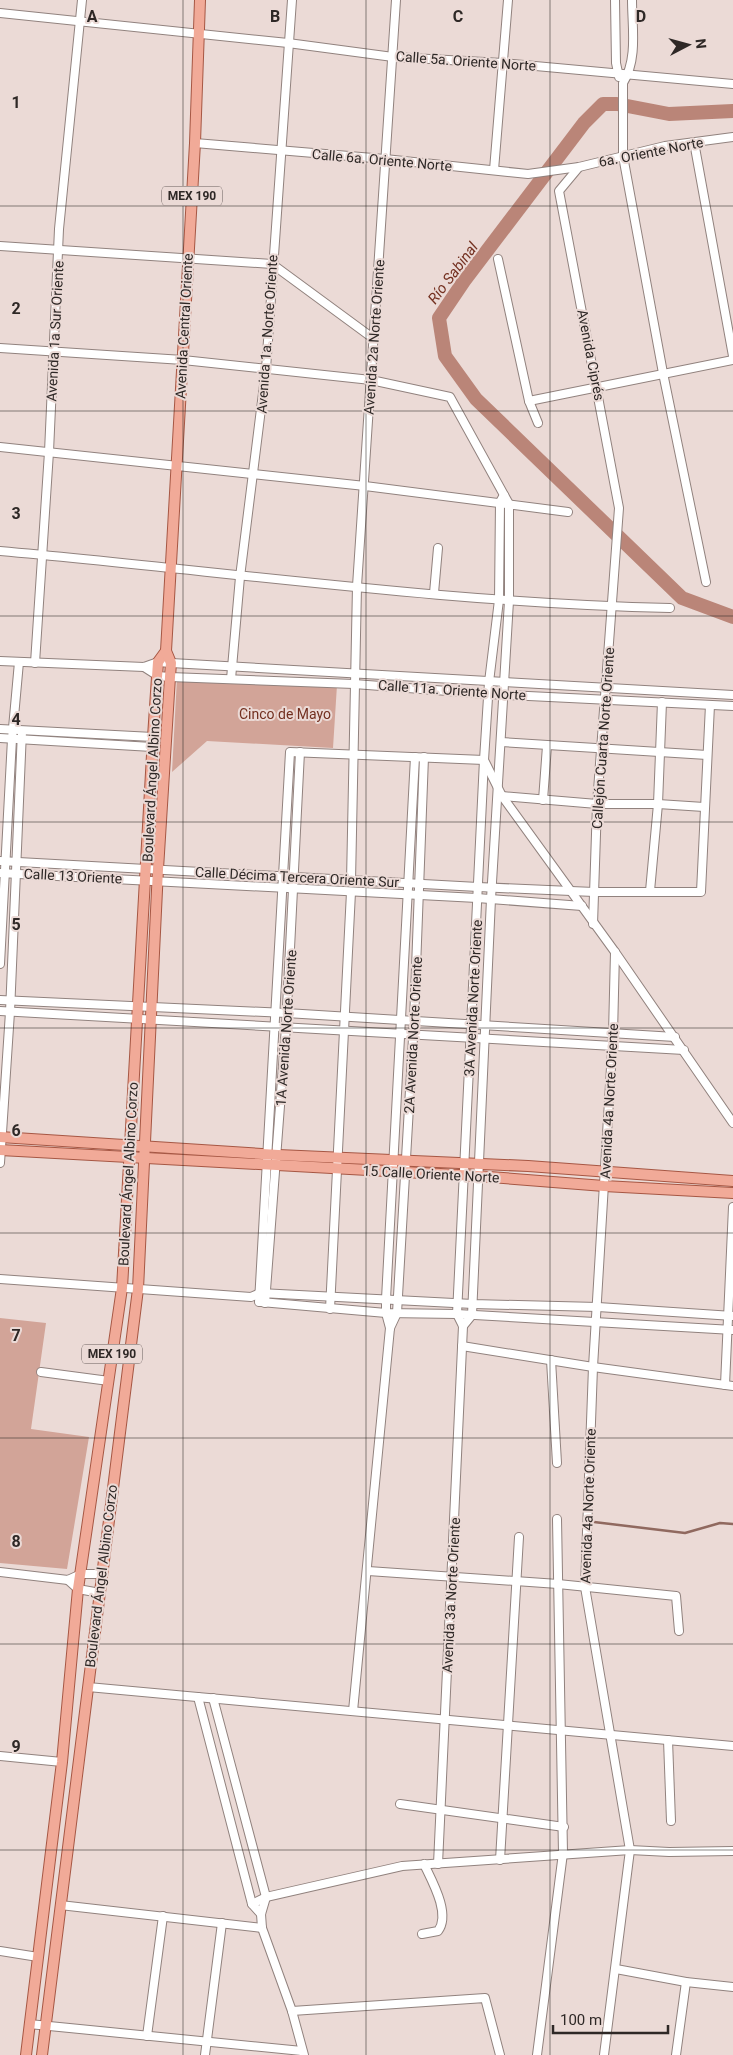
<svg xmlns="http://www.w3.org/2000/svg" width="733" height="2055" viewBox="0 0 733 2055" font-family="Roboto,sans-serif">
<style>
.green{fill:#d2a498}
.lines{fill:none;stroke-linecap:round;stroke-linejoin:round}
.stream{stroke:#90695f;stroke-width:2.5}
.river{stroke:#ba8578;stroke-width:14}
.minor-casing{stroke:#91827e;stroke-width:10}
.major-casing{stroke:#a65744;stroke-width:12}
.minor{stroke:#fff;stroke-width:8}
.major{stroke:#f1aa98;stroke-width:10}
.grid{fill:none;stroke:#2e2826;stroke-width:1;stroke-opacity:0.55}
.labels{text-anchor:middle;dominant-baseline:central;stroke-width:4;stroke-linejoin:round;paint-order:stroke}
.shield{fill:#ebdad6;stroke:#675d5b;stroke-width:1}
.shield-label{font-size:12px;font-weight:bold;fill:#2e2826}
.street-label{font-size:14px;fill:#2e2826;stroke:#ebdad6}
.park-label{font-size:14px;fill:#722f1f;stroke:#ebdad6}
.water-label{font-size:15px;font-style:italic;fill:#743121;stroke:#ebdad6}
.grid-label{font-size:16px;text-anchor:middle;font-weight:bold;fill:#2e2826;stroke:#ebdad6;stroke-width:4;stroke-linejoin:round;paint-order:stroke}
</style>
<rect width="100%" height="100%" fill="#ebdad6"/>
<g class="green">
<polygon points="177,678 337,685 333,748 207,741 172,772"/>
<polygon points="0,1318 46,1323 31,1429 89,1437 67,1569 0,1563"/>
</g>
<g class="lines">
<polyline class="stream" points="594,1522 685,1533 720,1523 733,1524"/>
<polyline class="river" points="733,111 669,114 617,104 603,104 584,123 464,281 439,318 445,356 476,399 682,598 733,617"/>
<g class="minor-casing">
<g id="minor">
<polyline points="615,0 616,63 619,77"/>
<path d="M 632,0 C 632,27 638,59 623,83 L 623,156 L 663,373 L 706,582"/>
<polyline points="0,13 288,43 393,57 503,63 733,84"/>
<polyline points="694,142 733,356"/>
<polyline points="195,143 385,159 528,174 579,167 665,146 733,137"/>
<polyline points="579,167 559,191 619,508 597,804 593,924"/>
<polyline points="494,170 508,0"/>
<polyline points="0,246 272,264 374,339"/>
<polyline points="498,259 529,401 538,423"/>
<polyline points="0,348 183,360 371,380 450,397 509,504 509,601 491,899 472,1315 463,1326"/>
<polyline points="529,401 733,360"/>
<polyline points="0,447 365,486 568,512"/>
<path d="M 0,551 C 223,571 446,603 670,608"/>
<polyline points="434,593 438,548"/>
<polyline points="0,661 144,667 158,662 171,663 733,695"/>
<polyline points="35,663 49,452 59,229 82,0"/>
<polyline points="144,667 158,676 170,677 354,684 488,694 733,706"/>
<polyline points="231,679 240,577 266,369 292,0"/>
<polyline points="0,729 153,737"/>
<polyline points="0,738 152,747"/>
<polyline points="501,742 707,755"/>
<polyline points="502,796 597,804 658,804 704,807"/>
<polyline points="543,800 547,746"/>
<polyline points="0,861 478,887 594,892 701,892 710,705"/>
<polyline points="0,873 477,898 582,906"/>
<polyline points="351,881 357,586 396,0"/>
<polyline points="650,891 658,804 662,702"/>
<polyline points="0,964 12,739 19,662"/>
<polyline points="0,1000 286,1013 675,1037"/>
<polyline points="0,1011 684,1050"/>
<polyline points="0,1163 10,1012 22,731"/>
<polyline points="0,1279 251,1297 260,1293 473,1304 598,1307 733,1316"/>
<polyline points="259,1302 290,752 484,760 502,796 615,952 733,1123"/>
<polyline points="261,1302 386,1313 457,1314 733,1330"/>
<polyline points="265,1303 286,1027 300,752"/>
<polyline points="330,1309 351,892"/>
<polyline points="390,1328 386,1313 386,1299 415,757"/>
<polyline points="462,1346 593,1367 733,1386"/>
<polyline points="551,1360 557,1463"/>
<polyline points="41,1372 109,1381"/>
<polyline points="725,1385 733,1207"/>
<polyline points="368,1571 558,1584 676,1596 679,1631"/>
<polyline points="0,1572 68,1580 81,1574 102,1574"/>
<polyline points="68,1580 78,1589 100,1593"/>
<polyline points="88,1687 733,1746"/>
<polyline points="198,1697 252,1904 261,1914"/>
<polyline points="213,1698 266,1897 261,1914 262,1928 292,2011 304,2055"/>
<polyline points="353,1711 390,1328 397,1313 414,1021 424,757"/>
<polyline points="668,1740 671,1821"/>
<polyline points="0,1756 62,1762"/>
<polyline points="400,1804 564,1827"/>
<polyline points="500,1860 519,1537"/>
<polyline points="438,1864 463,1326 457,1314 484,760 489,682 499,600 500,502 504,495"/>
<polyline points="252,1904 266,1897 402,1866 630,1850 669,1852 733,1851"/>
<polyline points="60,1905 262,1928"/>
<path d="M 422,1934 L 438,1931 C 451,1914 432,1881 424,1864"/>
<polyline points="0,1951 38,1957"/>
<polyline points="616,1969 686,1982 733,1987"/>
<polyline points="292,2011 485,1998 500,2055"/>
<polyline points="29,2024 302,2051"/>
<polyline points="147,2036 163,1916"/>
<polyline points="205,2055 222,1923"/>
<polyline points="537,2055 563,1853 557,1519"/>
<polyline points="604,2055 630,1850 585,1587 593,1367 613,1034 615,952"/>
<polyline points="676,2055 686,1982"/>
</g>
</g>
<g class="major-casing">
<g id="major">
<polyline points="0,1137 278,1155 528,1166 733,1181"/>
<polyline points="0,1150 477,1176 604,1186 733,1193"/>
<polyline points="26,2055 62,1762 78,1589 122,1288 153,737 158,662 166,651"/>
<polyline points="42,2055 138,1289 158,869 170,677 171,663 166,651 195,143 200,0"/>
</g>
</g>
<use href="#minor" class="minor"/>
<use href="#major" class="major"/>
</g>
<path class="grid" d="M 183,0 L 183,2055M 366,0 L 366,2055M 550,0 L 550,2055M 0,206 L 733,206M 0,411 L 733,411M 0,616 L 733,616M 0,822 L 733,822M 0,1028 L 733,1028M 0,1233 L 733,1233M 0,1438 L 733,1438M 0,1644 L 733,1644M 0,1850 L 733,1850"/>
<g class="labels">
<g class="shield">
<rect x="162" y="186.5" width="60" height="19" rx="4"/>
<rect x="82" y="1344.5" width="60" height="19" rx="4"/>
</g>
<g class="shield-label">
<text x="192" y="196">MEX 190</text>
<text x="112" y="1354">MEX 190</text>
</g>
<g class="street-label">
<text transform="translate(466 61) rotate(4)">Calle 5a. Oriente Norte</text>
<text transform="translate(651 152) rotate(-11)">6a. Oriente Norte</text>
<text transform="translate(382 160) rotate(5)">Calle 6a. Oriente Norte</text>
<text transform="translate(184 326) rotate(-87)">Avenida Central Oriente</text>
<text transform="translate(55 331) rotate(-87)">Avenida 1a Sur Oriente</text>
<text transform="translate(267 334) rotate(-86)">Avenida 1a. Norte Oriente</text>
<text transform="translate(374 337) rotate(-86)">Avenida 2a Norte Oriente</text>
<text transform="translate(591 355) rotate(79)">Avenida Ciprés</text>
<text transform="translate(452 690) rotate(4)">Calle 11a. Oriente Norte</text>
<text transform="translate(603 738) rotate(-86)">Callejón Cuarta Norte Oriente</text>
<text transform="translate(152 770) rotate(-87)">Boulevard Ángel Albino Corzo</text>
<text transform="translate(73 876) rotate(3)">Calle 13 Oriente</text>
<text transform="translate(297 877) rotate(3)">Calle Décima Tercera Oriente Sur</text>
<text transform="translate(473 998) rotate(-87)">3A Avenida Norte Oriente</text>
<text transform="translate(286 1028) rotate(-86)">1A Avenida Norte Oriente</text>
<text transform="translate(413 1035) rotate(-87)">2A Avenida Norte Oriente</text>
<text transform="translate(609 1101) rotate(-87)">Avenida 4a Norte Oriente</text>
<text transform="translate(128 1174) rotate(-87)">Boulevard Ángel Albino Corzo</text>
<text transform="translate(431 1174) rotate(3)">15 Calle Oriente Norte</text>
<text transform="translate(588 1506) rotate(-88)">Avenida 4a Norte Oriente</text>
<text transform="translate(101 1576) rotate(-83)">Boulevard Ángel Albino Corzo</text>
<text transform="translate(451 1595) rotate(-87)">Avenida 3a Norte Oriente</text>
</g>
<g class="park-label">
<text x="285" y="714">Cinco de Mayo</text>
</g>
<g class="water-label">
<text transform="translate(453 273) rotate(-53)">Río Sabinal</text>
</g>
</g>
<g class="grid-label">
<text x="92" y="22">A</text>
<text x="275" y="22">B</text>
<text x="458" y="22">C</text>
<text x="641" y="22">D</text>
<text x="16" y="108">1</text>
<text x="16" y="314">2</text>
<text x="16" y="519">3</text>
<text x="16" y="725">4</text>
<text x="16" y="930">5</text>
<text x="16" y="1136">6</text>
<text x="16" y="1341">7</text>
<text x="16" y="1547">8</text>
<text x="16" y="1752">9</text>
</g>
<g transform="translate(688 45) rotate(84)" stroke="#ebdad6" stroke-width="4" paint-order="stroke">
<path d="M0-4L9 19L0 12L-9 19Z" fill="#2e2826"/>
<text y="-8" font-size="14" font-weight="bold" text-anchor="middle" fill="#2e2826">N</text>
</g>
<path d="M553 2025v8h115v-8" fill="none" stroke="#2e2826" stroke-width="2.5"/>
<text x="560" y="2025" font-size="15" fill="#2e2826" stroke="#ebdad6" stroke-width="4" paint-order="stroke">100 m</text>
</svg>
